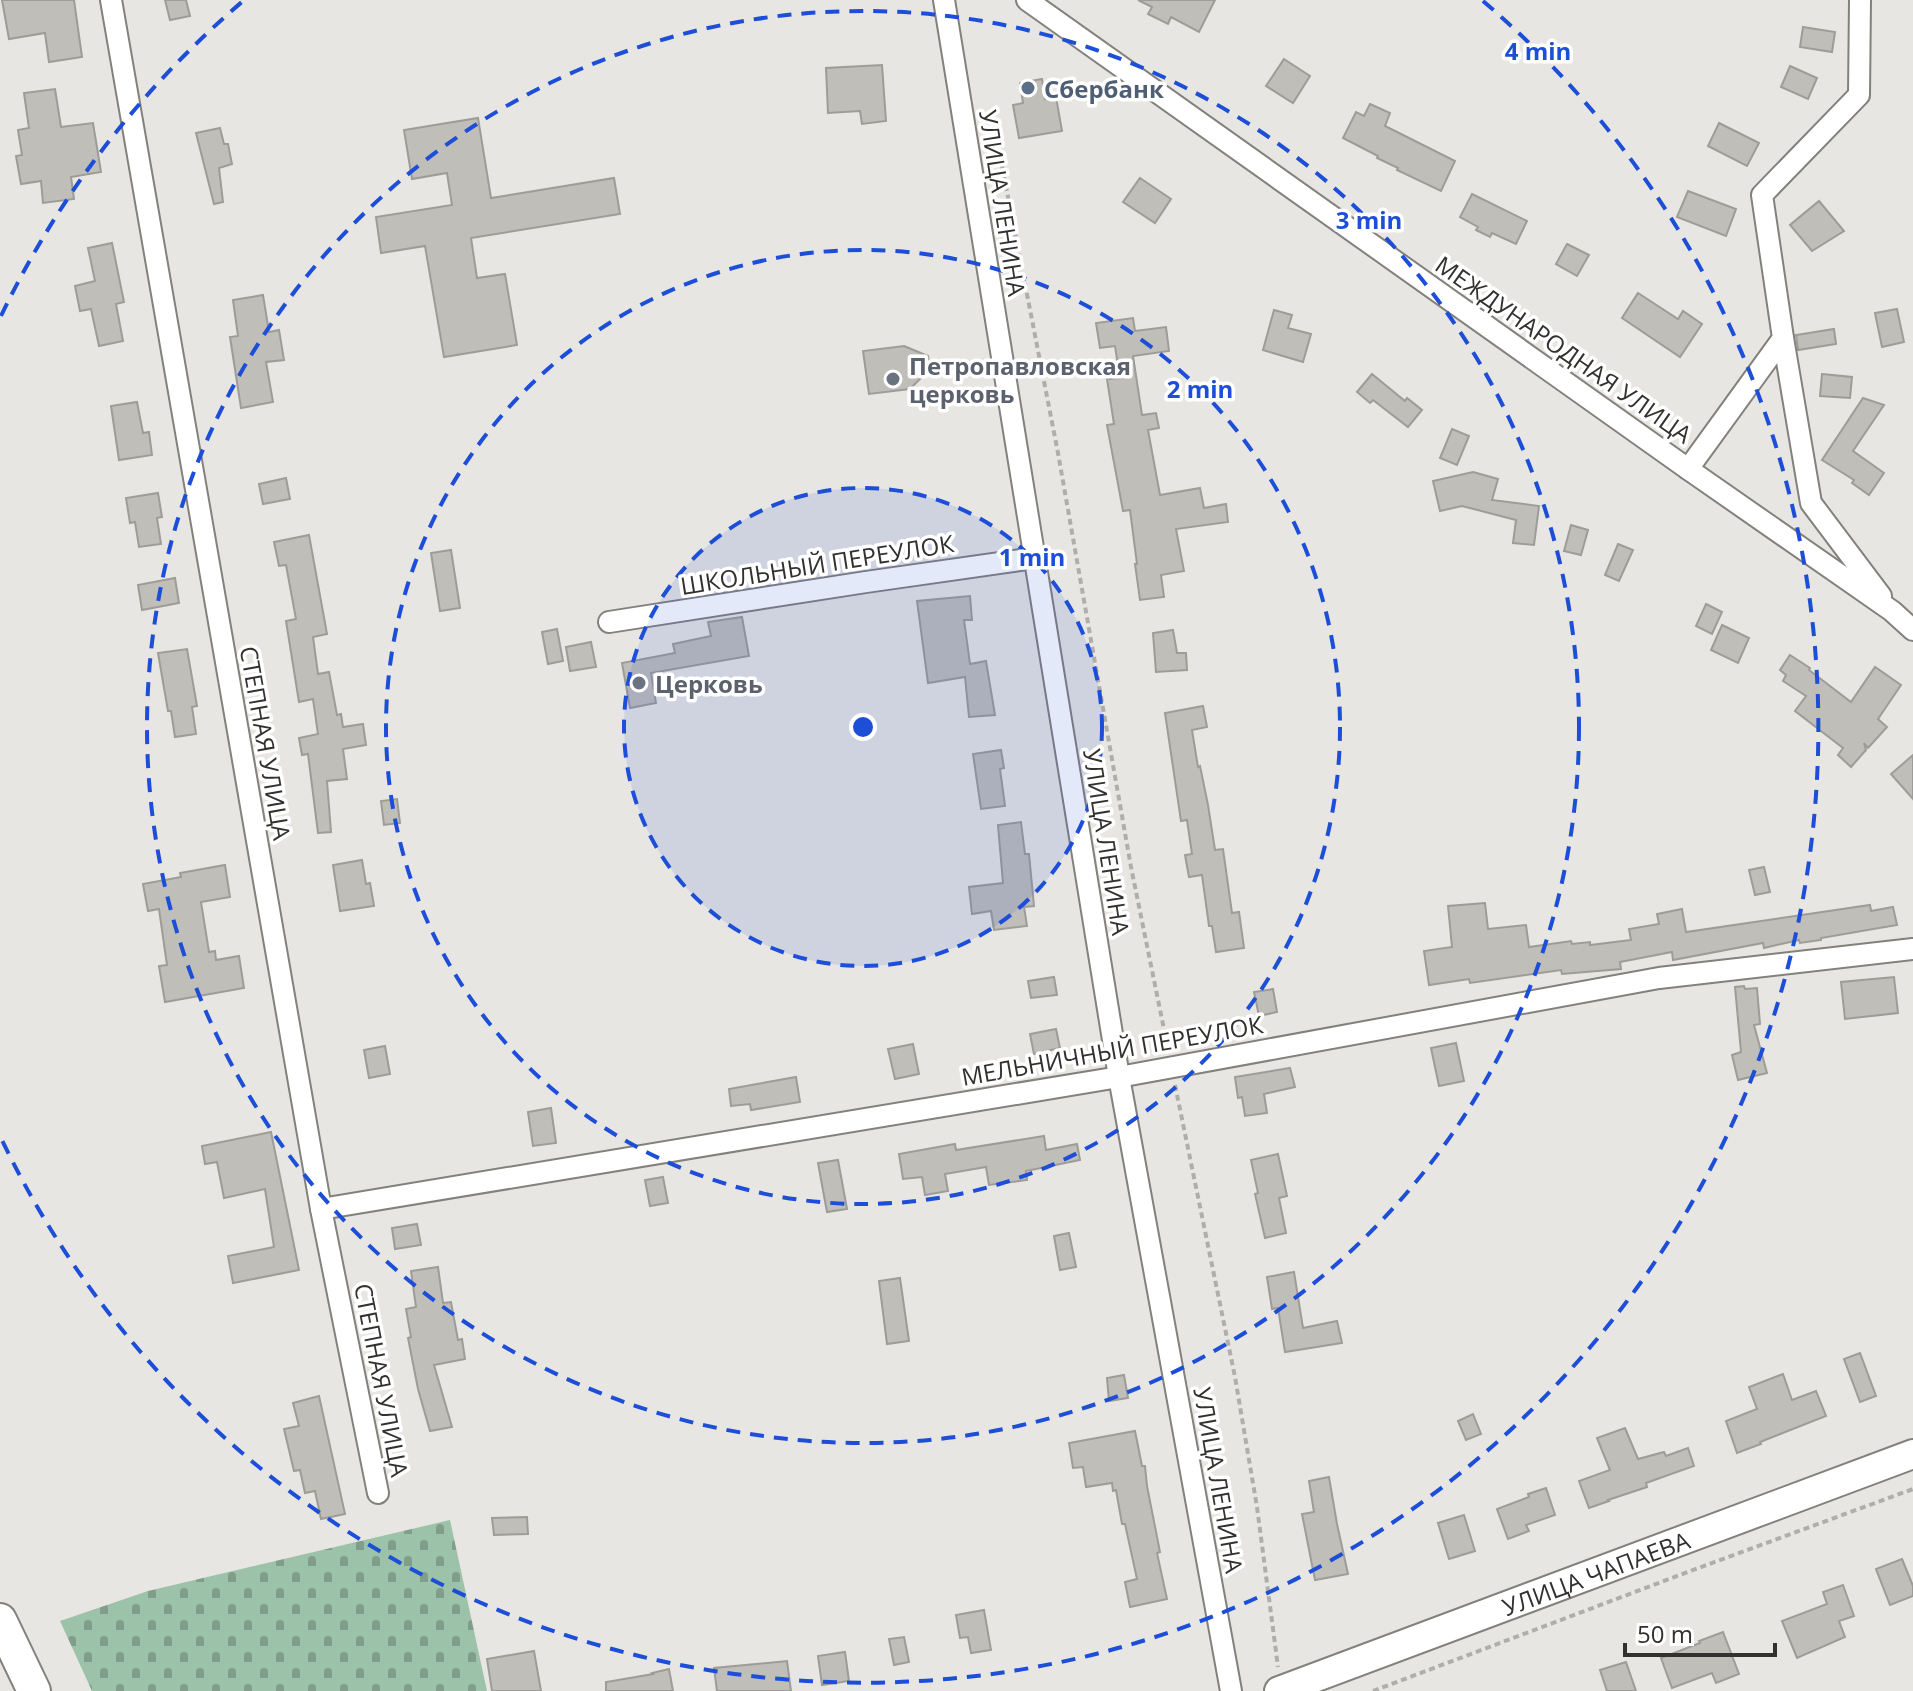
<svg xmlns="http://www.w3.org/2000/svg" width="1913" height="1691" viewBox="0 0 1913 1691" font-family="'Open Sans',sans-serif">
<style>
.cemetery{fill:url(#cemetery-stones)}
.building{fill:#c0beb9;stroke:#9e9c98;stroke-width:2}
.lines{fill:none;stroke-linecap:round;stroke-linejoin:round}
.minor-casing{stroke:#82817c;stroke-width:24}
.secondary-casing{stroke:#82817c;stroke-width:32}
.primary-casing{stroke:#82817c;stroke-width:36}
.path{stroke:#b0aeab;stroke-width:4;stroke-dasharray:6 4;stroke-linecap:butt}
.minor{stroke:#fff;stroke-width:20}
.secondary{stroke:#fff;stroke-width:28}
.primary{stroke:#fff;stroke-width:32}
.ring{fill:none;stroke:#1d4ed8;stroke-width:4;stroke-dasharray:14 10}
.service-dot{fill:#5c6f8a;stroke:#fff;stroke-width:3}
.worship-dot{fill:#6b7280;stroke:#fff;stroke-width:3}
.labels{text-anchor:middle;dominant-baseline:central;stroke-width:7;stroke-linejoin:round;paint-order:stroke}
.service-label{font-size:24px;font-weight:bold;fill:#4e5e75;stroke:#fff;text-anchor:start}
.street-label{font-size:24px;fill:#32312f;stroke:#fff}
.worship-label{font-size:24px;font-weight:bold;fill:#5b616d;stroke:#fff;text-anchor:start}
.centre{fill:#1d4ed8;stroke:#fff;stroke-width:4}
.ring-label{font-size:24px;text-anchor:middle;font-weight:bold;fill:#1d4ed8;stroke:#fff;stroke-width:7;stroke-linejoin:round;paint-order:stroke}
</style>
<defs>
<pattern id="cemetery-stones" width="16" height="16" patternUnits="userSpaceOnUse" patternTransform="scale(2)"><rect width="16" height="16" fill="#9cc2a9"/><path d="M2 7V4a2 2 0 0 1 4 0v3zM10 15v-3a2 2 0 0 1 4 0v3z" fill="#809e8a"/></pattern>
</defs>
<rect width="100%" height="100%" fill="#e8e6e2"/>
<polygon class="cemetery" points="450,1520 487,1691 92,1691 60,1621 148,1591"/>
<g class="building">
<polygon points="2,0 74,0 82,57 49,62 45,33 9,39"/>
<polygon points="165,0 186,0 190,16 170,20"/>
<polygon points="1138,0 1215,0 1199,32 1171,17 1168,24 1148,14 1152,7"/>
<polygon points="1803,27 1835,32 1832,52 1800,47"/>
<polygon points="1284,59 1310,76 1293,103 1266,86"/>
<polygon points="882,65 886,121 862,124 860,111 828,113 826,68"/>
<polygon points="1790,66 1817,78 1808,99 1781,87"/>
<polygon points="1042,79 1045,99 1056,97 1062,131 1019,138 1013,105 1023,103 1020,83"/>
<polygon points="55,89 61,127 93,123 101,172 71,177 74,199 43,203 41,181 21,184 16,156 22,155 18,130 29,128 24,93"/>
<polygon points="1370,104 1390,113 1385,126 1455,161 1441,191 1397,170 1398,168 1377,158 1378,156 1343,138 1356,112 1364,116"/>
<polygon points="478,118 491,198 614,178 620,214 471,238 477,278 505,274 517,345 444,357 425,246 381,253 376,217 452,205 447,173 412,179 404,130"/>
<polygon points="1719,123 1759,143 1747,166 1708,146"/>
<polygon points="220,128 224,144 228,144 232,164 219,168 223,202 214,204 196,133"/>
<polygon points="1140,178 1171,199 1155,223 1123,202"/>
<polygon points="1688,191 1736,209 1726,236 1677,217"/>
<polygon points="1472,194 1527,221 1516,244 1492,233 1490,237 1476,230 1478,227 1460,217"/>
<polygon points="1819,201 1844,231 1812,251 1790,225"/>
<polygon points="112,243 124,302 116,304 123,341 99,346 91,309 80,311 75,286 95,281 88,248"/>
<polygon points="1567,244 1589,255 1577,276 1556,264"/>
<polygon points="1638,293 1678,319 1683,311 1702,324 1680,357 1622,318"/>
<polygon points="263,295 269,332 279,330 284,360 266,362 273,402 241,408 230,337 238,336 233,300"/>
<polygon points="1897,309 1904,342 1882,347 1875,313"/>
<polygon points="1274,310 1292,315 1288,328 1311,334 1303,362 1263,350"/>
<polygon points="1133,318 1135,331 1166,327 1169,351 1133,356 1142,415 1156,413 1159,428 1148,430 1160,495 1200,488 1204,508 1226,504 1228,522 1176,529 1184,571 1161,575 1164,597 1140,600 1135,564 1137,564 1130,510 1123,511 1107,425 1114,424 1107,379 1120,378 1115,346 1100,348 1096,323"/>
<polygon points="1834,329 1836,344 1798,350 1796,335"/>
<polygon points="904,346 928,356 930,369 910,389 869,394 863,351"/>
<polygon points="1372,374 1405,401 1407,398 1422,410 1408,427 1373,400 1370,403 1357,392"/>
<polygon points="1822,374 1852,377 1850,398 1820,396"/>
<polygon points="1863,398 1884,405 1853,451 1884,473 1869,495 1852,483 1854,480 1822,460"/>
<polygon points="137,402 143,433 149,432 152,455 119,460 111,406"/>
<polygon points="1452,429 1469,436 1457,465 1440,458"/>
<polygon points="1473,472 1498,479 1492,500 1539,506 1534,545 1513,543 1516,520 1462,506 1440,511 1433,481"/>
<polygon points="286,478 290,499 263,504 259,484"/>
<polygon points="158,493 162,517 157,518 161,544 139,547 135,522 130,523 126,498"/>
<polygon points="1571,525 1588,530 1581,555 1564,551"/>
<polygon points="309,535 327,634 313,637 318,674 329,672 337,715 341,714 343,727 363,724 366,745 343,749 347,779 327,781 331,832 318,833 308,754 302,755 299,738 318,734 313,699 299,702 286,621 296,619 286,565 279,566 274,542"/>
<polygon points="1618,544 1633,550 1619,581 1605,575"/>
<polygon points="451,550 460,608 440,611 431,553"/>
<polygon points="175,578 179,603 142,610 138,585"/>
<polygon points="970,596 972,620 964,620 970,664 986,661 995,715 969,717 965,677 928,683 917,601"/>
<polygon points="1706,604 1722,612 1712,634 1696,626"/>
<polygon points="742,617 749,656 651,673 656,703 630,708 622,663 675,653 673,644 711,636 708,622"/>
<polygon points="1722,625 1749,638 1738,663 1711,650"/>
<polygon points="557,629 563,661 548,664 542,632"/>
<polygon points="1173,630 1177,653 1186,653 1187,670 1156,672 1153,633"/>
<polygon points="591,642 596,667 570,671 566,647"/>
<polygon points="187,649 197,706 192,707 196,734 175,737 171,711 168,711 158,653"/>
<polygon points="1790,655 1810,668 1809,670 1851,702 1875,667 1901,685 1878,719 1887,727 1868,748 1864,743 1866,750 1851,767 1838,755 1843,748 1795,711 1806,696 1783,681 1786,675 1780,670"/>
<polygon points="1203,706 1207,727 1192,730 1198,767 1200,766 1208,805 1215,850 1223,849 1232,913 1239,912 1244,948 1216,952 1212,926 1209,926 1202,875 1189,877 1185,855 1192,854 1187,820 1181,821 1165,713"/>
<polygon points="1001,750 1004,768 1000,769 1005,806 981,809 973,754"/>
<polygon points="1913,755 1913,799 1891,774"/>
<polygon points="397,799 400,823 384,825 381,801"/>
<polygon points="1021,822 1025,854 1029,854 1034,906 1024,907 1027,926 994,930 991,911 972,914 969,887 1003,883 998,825"/>
<polygon points="362,860 366,884 370,883 374,906 340,911 333,865"/>
<polygon points="225,865 230,897 201,902 209,952 215,951 216,960 239,956 244,988 165,1002 159,966 167,965 159,909 148,911 143,884 181,877 180,873"/>
<polygon points="1764,867 1770,892 1755,895 1749,870"/>
<polygon points="1485,903 1488,929 1526,925 1529,947 1571,941 1572,944 1590,942 1590,945 1631,940 1629,929 1659,924 1657,914 1682,909 1686,932 1870,905 1871,911 1893,907 1897,925 1821,938 1821,940 1800,943 1799,940 1764,948 1763,943 1673,960 1672,952 1620,962 1621,969 1562,974 1561,970 1470,983 1469,979 1429,985 1424,951 1452,947 1448,906"/>
<polygon points="1054,977 1057,995 1031,998 1028,981"/>
<polygon points="1894,977 1898,1013 1845,1019 1841,982"/>
<polygon points="1744,986 1745,989 1757,988 1760,1024 1754,1025 1767,1073 1738,1080 1732,1055 1741,1052 1735,987"/>
<polygon points="1273,989 1277,1012 1259,1016 1254,992"/>
<polygon points="1056,1029 1060,1048 1034,1054 1030,1034"/>
<polygon points="1456,1043 1464,1081 1439,1086 1431,1048"/>
<polygon points="913,1044 919,1074 895,1079 888,1049"/>
<polygon points="385,1046 390,1074 369,1078 364,1050"/>
<polygon points="1290,1068 1295,1087 1264,1094 1267,1113 1245,1116 1242,1097 1238,1098 1235,1077"/>
<polygon points="796,1077 800,1102 751,1110 750,1104 731,1106 729,1089"/>
<polygon points="551,1108 556,1143 533,1146 528,1112"/>
<polygon points="271,1132 299,1270 233,1283 228,1256 274,1247 265,1189 224,1198 217,1162 205,1164 202,1146"/>
<polygon points="1044,1136 1046,1150 1077,1144 1080,1160 1026,1171 1027,1180 989,1185 986,1167 945,1174 948,1191 925,1195 922,1177 903,1179 899,1154 955,1144 956,1150"/>
<polygon points="1278,1154 1287,1196 1279,1198 1286,1233 1265,1238 1255,1194 1258,1193 1251,1160"/>
<polygon points="838,1160 847,1209 827,1212 818,1163"/>
<polygon points="663,1177 668,1203 650,1206 645,1180"/>
<polygon points="417,1224 421,1245 395,1249 392,1228"/>
<polygon points="1069,1233 1076,1267 1060,1270 1054,1236"/>
<polygon points="438,1267 443,1303 451,1302 458,1340 462,1339 465,1359 434,1365 452,1427 430,1431 418,1389 408,1338 411,1337 406,1309 416,1307 411,1271"/>
<polygon points="1294,1272 1303,1328 1337,1321 1342,1343 1285,1352 1278,1308 1272,1309 1267,1277"/>
<polygon points="900,1278 909,1341 887,1344 879,1281"/>
<polygon points="1860,1353 1876,1396 1860,1402 1844,1359"/>
<polygon points="1783,1374 1792,1400 1816,1391 1826,1416 1760,1442 1761,1444 1737,1453 1726,1421 1757,1409 1749,1387"/>
<polygon points="1124,1375 1128,1398 1109,1401 1107,1378"/>
<polygon points="319,1396 345,1514 321,1519 315,1491 305,1493 300,1470 294,1471 284,1429 299,1426 293,1403"/>
<polygon points="1473,1414 1481,1434 1466,1440 1458,1421"/>
<polygon points="1625,1428 1638,1459 1664,1452 1666,1456 1688,1448 1694,1466 1646,1483 1647,1487 1608,1500 1609,1501 1589,1508 1579,1481 1610,1470 1597,1438"/>
<polygon points="1135,1431 1142,1466 1145,1466 1147,1486 1160,1552 1157,1553 1167,1599 1130,1607 1125,1582 1137,1579 1125,1524 1122,1524 1116,1490 1113,1491 1112,1483 1086,1487 1083,1467 1073,1468 1069,1443"/>
<polygon points="1329,1477 1337,1524 1348,1574 1315,1580 1302,1514 1314,1512 1309,1481"/>
<polygon points="1546,1488 1555,1515 1526,1525 1529,1531 1508,1539 1497,1509 1529,1497 1528,1494"/>
<polygon points="1464,1515 1475,1551 1449,1559 1438,1523"/>
<polygon points="527,1517 528,1534 494,1535 492,1518"/>
<polygon points="1902,1559 1913,1586 1913,1596 1890,1605 1876,1569"/>
<polygon points="1843,1585 1854,1616 1839,1621 1845,1637 1797,1658 1782,1621 1827,1604 1823,1592"/>
<polygon points="984,1610 991,1650 971,1653 968,1637 960,1638 956,1615"/>
<polygon points="1723,1632 1739,1674 1716,1683 1712,1673 1672,1688 1661,1658 1700,1643 1699,1641"/>
<polygon points="904,1637 909,1662 894,1665 889,1639"/>
<polygon points="534,1651 541,1691 492,1691 487,1659"/>
<polygon points="845,1652 849,1681 822,1685 818,1656"/>
<polygon points="787,1661 791,1691 717,1691 714,1668"/>
<polygon points="1626,1662 1636,1691 1607,1691 1600,1670"/>
<polygon points="669,1669 673,1691 606,1691 606,1682 653,1674 652,1673"/>
</g>
<g class="lines">
<g class="minor-casing">
<g id="minor">
<polyline points="111,0 321,1209 378,1493"/>
<polyline points="944,0 1119,1077 1231,1691"/>
<polyline points="1027,0 1688,469 1892,611 1913,630"/>
<polyline points="1783,338 1811,503 1881,596"/>
<polyline points="1688,469 1783,338 1762,195 1859,95 1860,0"/>
<polyline points="609,622 866,582 1034,558"/>
<polyline points="321,1209 1119,1077 1659,978 1913,949"/>
</g>
</g>
<g class="secondary-casing">
<g id="secondary">
<path id="s1" d="M 1279,1691 L 1913,1454"/>
</g>
</g>
<g class="primary-casing">
<polyline id="primary" points="0,1620 34,1691"/>
</g>
<g class="path">
<polyline points="989,151 1001,161 1058,453 1131,867 1168,1049"/>
<polyline points="1175,1085 1235,1377 1257,1507 1278,1667"/>
<polyline points="1373,1691 1693,1570 1913,1489"/>
</g>
<use href="#minor" class="minor"/>
<use href="#secondary" class="secondary"/>
<use href="#primary" class="primary"/>
</g>
<circle cx="863" cy="727" r="239" fill="#1d4ed8" fill-opacity=".12"/>
<g class="ring">
<circle cx="863" cy="727" r="239"/>
<circle cx="863" cy="727" r="477"/>
<circle cx="863" cy="727" r="716"/>
<path d="M1 316A955 955 0 0 1 243 1M1483 1A955 955 0 1 1 1 1138"/>
</g>
<circle class="service-dot" cx="1028" cy="88" r="8"/>
<g class="worship-dot">
<circle cx="893" cy="379" r="8"/>
<circle cx="639" cy="683" r="8"/>
</g>
<g class="labels">
<g class="service-label">
<text x="1044" y="88">Сбербанк</text>
</g>
<g class="street-label">
<text transform="translate(1003 203) rotate(81)">УЛИЦА ЛЕНИНА</text>
<text transform="translate(1564 349) rotate(35)">МЕЖДУНАРОДНАЯ УЛИЦА</text>
<text transform="translate(817 564) rotate(-9)">ШКОЛЬНЫЙ ПЕРЕУЛОК</text>
<text transform="translate(266 743) rotate(80)">СТЕПНАЯ УЛИЦА</text>
<text transform="translate(1107 842) rotate(81)">УЛИЦА ЛЕНИНА</text>
<text transform="translate(1112 1050) rotate(-10)">МЕЛЬНИЧНЫЙ ПЕРЕУЛОК</text>
<text transform="translate(382 1380) rotate(79)">СТЕПНАЯ УЛИЦА</text>
<text transform="translate(1219 1480) rotate(80)">УЛИЦА ЛЕНИНА</text>
<text stroke="none"><textPath href="#s1" startOffset="338">УЛИЦА ЧАПАЕВА</textPath></text>
</g>
<g class="worship-label">
<text x="909" y="365">Петропавловская<tspan x="909" dy="28">церковь</tspan></text>
<text x="655" y="683">Церковь</text>
</g>
</g>
<circle cx="863" cy="727" r="12" class="centre"/>
<g class="ring-label">
<text x="1538" y="60">4 min</text>
<text x="1369" y="229">3 min</text>
<text x="1200" y="398">2 min</text>
<text x="1032" y="566">1 min</text>
</g>
<path d="M1625 1643v12h150v-12" fill="none" stroke="#32312f" stroke-width="4"/>
<text x="1637" y="1643" font-size="24" fill="#32312f" stroke="#ffffff" stroke-width="6" paint-order="stroke">50 m</text>
</svg>
